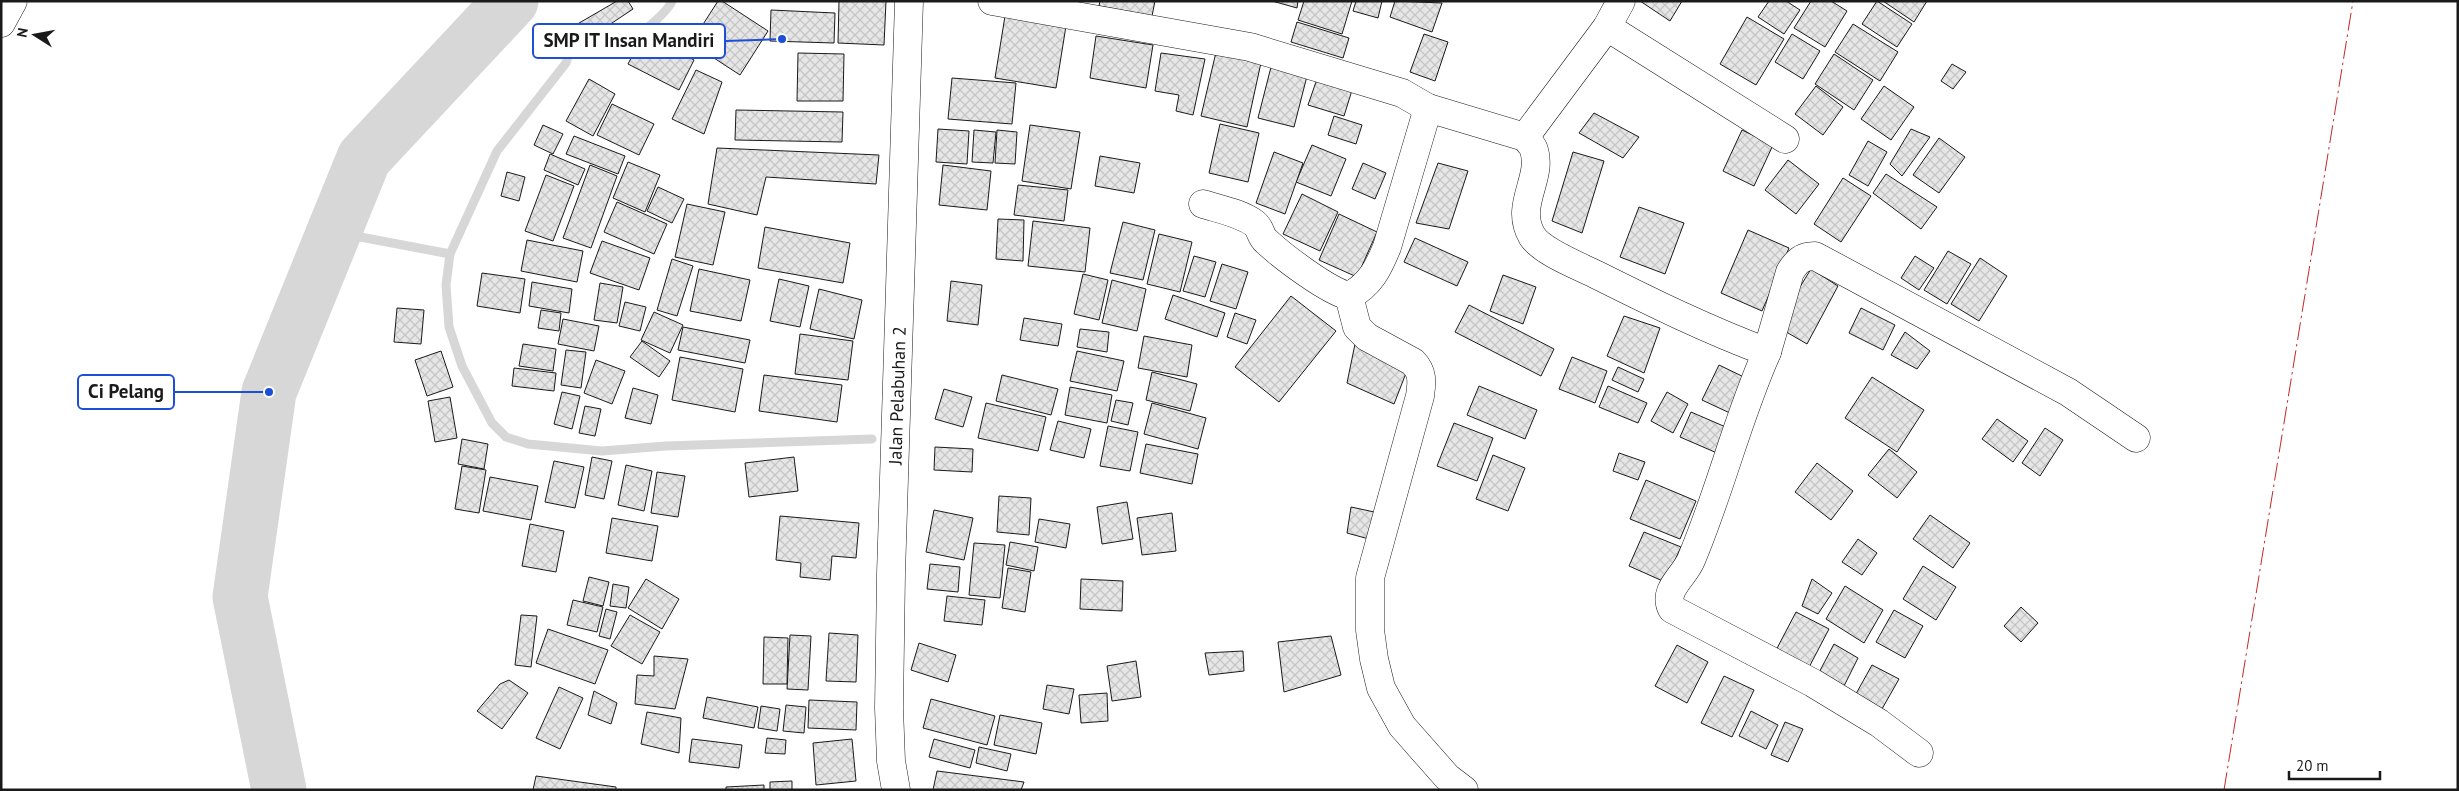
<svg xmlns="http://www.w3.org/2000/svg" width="2459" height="791" viewBox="0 0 2459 791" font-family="'PT Sans',sans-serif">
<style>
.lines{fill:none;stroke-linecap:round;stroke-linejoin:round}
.stream{stroke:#d7d7d7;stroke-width:9}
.river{stroke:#d7d7d7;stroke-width:55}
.building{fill:url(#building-cross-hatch);stroke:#1a1a1a}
.minor-casing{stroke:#1a1a1a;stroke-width:29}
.secondary-casing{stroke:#1a1a1a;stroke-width:29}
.minor{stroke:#fff;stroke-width:28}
.secondary{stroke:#fff;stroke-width:28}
.power{stroke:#c62828;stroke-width:1;stroke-dasharray:18 4 2.5 4;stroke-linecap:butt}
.labels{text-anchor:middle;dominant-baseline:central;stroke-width:4;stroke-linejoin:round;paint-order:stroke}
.street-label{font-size:18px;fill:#1a1a1a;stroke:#fff}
.leader{fill:none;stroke:#1d4ed8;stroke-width:2}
.callout-dot{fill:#1d4ed8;stroke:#fff;stroke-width:2}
.callout{fill:#fff;stroke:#1d4ed8;stroke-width:2}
.callout-label{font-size:19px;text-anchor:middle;font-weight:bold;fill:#1a1a1a}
</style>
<defs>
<pattern id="building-cross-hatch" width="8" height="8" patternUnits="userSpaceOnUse" patternTransform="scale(1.25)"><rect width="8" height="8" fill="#e6e6e6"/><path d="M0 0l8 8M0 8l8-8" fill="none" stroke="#c5c5c5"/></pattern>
</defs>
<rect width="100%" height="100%" fill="#fff"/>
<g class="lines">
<g class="stream">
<path d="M 672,1 C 666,15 630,43 616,48 C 600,52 585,53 569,53 L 566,63 L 497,151 L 450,254 L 446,285 L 449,327 L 462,366 L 492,423 L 506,437 L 528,444 L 602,451 L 666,446 L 872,439"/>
<polyline points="334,232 450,254"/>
</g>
<polyline class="river" points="279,790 240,597 269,392 364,158 511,1"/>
</g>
<g class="building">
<polygon points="617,1 628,1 633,9 582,43 574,26"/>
<polygon points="718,1 722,1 768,31 740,75 691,43"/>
<polygon points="839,1 886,1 884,45 838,43"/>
<polygon points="1100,1 1155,1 1152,16 1099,6"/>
<polygon points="1272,1 1298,1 1297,8"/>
<polygon points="1304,1 1352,1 1342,34 1298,20"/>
<polygon points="1356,1 1382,1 1378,18 1353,11"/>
<polygon points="1395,1 1442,3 1432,32 1390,17"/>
<polygon points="1640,1 1682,1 1670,21"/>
<polygon points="1769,1 1786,1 1800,10 1784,34 1758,17"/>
<polygon points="1811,1 1831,1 1847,11 1825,47 1794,28"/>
<polygon points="1877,1 1912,24 1897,47 1862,24"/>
<polygon points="1883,1 1927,1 1914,22"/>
<polygon points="771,10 835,13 834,43 770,41"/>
<polygon points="1005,16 1066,26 1056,88 995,78"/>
<polygon points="1747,17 1784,39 1756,85 1720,64"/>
<polygon points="1297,22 1349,38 1343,58 1291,42"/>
<polygon points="1853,24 1898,52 1880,81 1835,52"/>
<polygon points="644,33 694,60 679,90 628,64"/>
<polygon points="1424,34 1448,42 1435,81 1410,72"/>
<polygon points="1792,34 1820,51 1803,79 1775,62"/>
<polygon points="1096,36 1153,45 1146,88 1090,78"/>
<polygon points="1217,48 1262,58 1247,127 1201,116"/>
<polygon points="798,53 844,54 843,101 797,101"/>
<polygon points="1161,53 1205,59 1193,115 1176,111 1179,95 1155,91"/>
<polygon points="1834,54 1873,80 1854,110 1815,84"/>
<polygon points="1952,64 1966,72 1953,89 1941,81"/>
<polygon points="1271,67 1307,76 1294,127 1258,118"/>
<polygon points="696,70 722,82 704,134 672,119"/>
<polygon points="1318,76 1353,87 1344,116 1308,105"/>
<polygon points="952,78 1016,83 1012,124 948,119"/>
<polygon points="589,79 615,94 593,136 566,121"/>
<polygon points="1816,86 1843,107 1823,135 1795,114"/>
<polygon points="1884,86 1914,107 1891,140 1861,119"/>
<polygon points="612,104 654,124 639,155 597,135"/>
<polygon points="736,110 843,112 842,142 735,140"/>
<polygon points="1594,113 1639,137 1623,158 1579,133"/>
<polygon points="1334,116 1362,125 1356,144 1328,135"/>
<polygon points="1220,124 1259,133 1248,182 1209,173"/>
<polygon points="543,125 563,134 553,154 534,145"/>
<polygon points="1030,125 1080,132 1071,189 1022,181"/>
<polygon points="938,129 969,131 967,164 936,162"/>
<polygon points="1911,129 1930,137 1902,176 1890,164"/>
<polygon points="974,130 996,132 993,163 972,162"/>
<polygon points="997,130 1017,132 1015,164 995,163"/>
<polygon points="1742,130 1773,145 1754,186 1723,171"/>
<polygon points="574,136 625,156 618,174 566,154"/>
<polygon points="1939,138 1965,157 1939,193 1913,175"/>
<polygon points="1868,141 1887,152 1868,186 1849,175"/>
<polygon points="1312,145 1346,159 1331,196 1296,182"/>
<polygon points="717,148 879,155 876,184 766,177 757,215 708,204"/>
<polygon points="1274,152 1303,163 1285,214 1256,203"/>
<polygon points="1573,152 1604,161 1582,233 1552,221"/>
<polygon points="550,154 585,169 578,185 544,170"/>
<polygon points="1100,156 1140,163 1134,193 1095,186"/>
<polygon points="1788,160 1819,184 1796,214 1765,190"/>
<polygon points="628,162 660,175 645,212 613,198"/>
<polygon points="1363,163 1386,173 1375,199 1352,189"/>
<polygon points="1438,163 1468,171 1449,229 1416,223"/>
<polygon points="590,165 617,176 591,248 563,238"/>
<polygon points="943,165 991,171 987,210 939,205"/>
<polygon points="507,172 525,177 519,201 501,196"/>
<polygon points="1886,174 1937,207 1921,229 1873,193"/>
<polygon points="546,175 574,186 553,241 525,231"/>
<polygon points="1843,178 1871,196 1841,242 1814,224"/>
<polygon points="1018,185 1068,190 1064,221 1014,215"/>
<polygon points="658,187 684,199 672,223 647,211"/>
<polygon points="1302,194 1338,212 1320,251 1283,234"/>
<polygon points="617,202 667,224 654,254 604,232"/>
<polygon points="687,204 725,212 713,265 675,257"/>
<polygon points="1639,207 1684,223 1665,274 1620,257"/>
<polygon points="1339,214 1377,232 1357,277 1319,260"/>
<polygon points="998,219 1024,220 1023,261 996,259"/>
<polygon points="1033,221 1090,228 1085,272 1028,266"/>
<polygon points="1123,222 1155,230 1143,280 1110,273"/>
<polygon points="765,227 850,243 843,283 758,268"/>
<polygon points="1748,230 1789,248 1762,311 1721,293"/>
<polygon points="1159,234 1192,242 1180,292 1147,284"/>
<polygon points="1415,238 1468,262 1457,286 1404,262"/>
<polygon points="527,240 583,251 577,282 521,271"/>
<polygon points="602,241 650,258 639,290 590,273"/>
<polygon points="1948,251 1971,264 1947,304 1924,290"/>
<polygon points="1194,256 1216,262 1205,297 1183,291"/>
<polygon points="1915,256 1934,268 1919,290 1901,278"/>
<polygon points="1980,258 2007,276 1979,321 1951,304"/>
<polygon points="672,259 693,266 677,316 657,310"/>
<polygon points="1222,264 1248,272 1236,309 1210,301"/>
<polygon points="699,269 750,280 741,321 690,311"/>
<polygon points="1811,269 1838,286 1807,344 1776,326"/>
<polygon points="482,273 525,279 520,313 477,306"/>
<polygon points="1083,274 1108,280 1099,320 1074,314"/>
<polygon points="1503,275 1536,287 1523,324 1490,311"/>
<polygon points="779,279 809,286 800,327 770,321"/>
<polygon points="1112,280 1146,289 1137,331 1102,323"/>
<polygon points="951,281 982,285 978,325 947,321"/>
<polygon points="532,282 572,289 569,313 529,306"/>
<polygon points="600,283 623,287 617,323 594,320"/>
<polygon points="819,289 862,300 854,339 810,329"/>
<polygon points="1173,295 1225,313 1217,337 1165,319"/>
<polygon points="1291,296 1336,331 1279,402 1235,367"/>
<polygon points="625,302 646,307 640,331 619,326"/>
<polygon points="1469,305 1554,349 1541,376 1455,332"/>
<polygon points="397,308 424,310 421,344 394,342"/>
<polygon points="1861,308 1895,325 1883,350 1849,333"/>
<polygon points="541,310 561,313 559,331 538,328"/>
<polygon points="654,312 683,325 670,353 641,340"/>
<polygon points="1235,313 1256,320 1247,344 1227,337"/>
<polygon points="1624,316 1660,328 1644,373 1607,356"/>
<polygon points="1024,318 1062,324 1058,346 1020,340"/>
<polygon points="563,319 599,326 594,351 558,344"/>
<polygon points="683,327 750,340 745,363 678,350"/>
<polygon points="1080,329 1109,332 1107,352 1077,347"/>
<polygon points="1905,332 1930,351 1917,369 1891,355"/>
<polygon points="800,334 853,341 848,380 795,374"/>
<polygon points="1144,336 1192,345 1187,377 1138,368"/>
<polygon points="642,341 670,361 659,377 630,357"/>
<polygon points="523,344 556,349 553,371 519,366"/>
<polygon points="1355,344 1408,368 1394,404 1347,383"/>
<polygon points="566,350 586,352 581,388 561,385"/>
<polygon points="441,351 453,387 427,396 415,360"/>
<polygon points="1077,351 1124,361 1117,391 1070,381"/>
<polygon points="680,357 743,369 735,412 672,400"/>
<polygon points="1572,357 1607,371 1595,403 1559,389"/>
<polygon points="596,360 625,371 612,404 584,393"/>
<polygon points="1719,365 1748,379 1732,414 1702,400"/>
<polygon points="1618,367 1644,379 1638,392 1612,380"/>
<polygon points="514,368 556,373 554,391 512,386"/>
<polygon points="1152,372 1197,384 1190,411 1146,400"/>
<polygon points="764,375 842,385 837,422 759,411"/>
<polygon points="1002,375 1058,389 1051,415 996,401"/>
<polygon points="1872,377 1924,410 1897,452 1845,418"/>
<polygon points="1479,386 1537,410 1525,439 1467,415"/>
<polygon points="1608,386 1647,403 1638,423 1599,407"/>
<polygon points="1070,387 1112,395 1107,423 1065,415"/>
<polygon points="633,388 658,395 651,424 625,418"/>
<polygon points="944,389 972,397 963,427 935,419"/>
<polygon points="562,392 580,396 572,429 554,424"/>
<polygon points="1667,392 1688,404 1673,433 1651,421"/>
<polygon points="450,397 457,438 435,442 428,401"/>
<polygon points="1116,400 1133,403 1128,425 1111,421"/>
<polygon points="986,403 1046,417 1038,451 978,438"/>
<polygon points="1152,403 1206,418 1198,449 1144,434"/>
<polygon points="585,406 601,409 595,436 579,433"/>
<polygon points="1691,412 1728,428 1717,453 1680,437"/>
<polygon points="1997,419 2028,441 2013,462 1982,439"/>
<polygon points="1058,421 1091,429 1084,458 1050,450"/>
<polygon points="1454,423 1493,438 1477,481 1437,466"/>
<polygon points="1108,426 1138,432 1130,471 1100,466"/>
<polygon points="2045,428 2063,440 2040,476 2022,463"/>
<polygon points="462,439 488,444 484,469 458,464"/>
<polygon points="1146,444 1198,454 1192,484 1140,473"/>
<polygon points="935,447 973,449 972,472 934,470"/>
<polygon points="1889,449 1917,472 1897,498 1868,475"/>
<polygon points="1619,453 1645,462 1638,480 1613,471"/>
<polygon points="1493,455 1525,468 1508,511 1476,499"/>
<polygon points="592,457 612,461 604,499 585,495"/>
<polygon points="794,457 798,491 749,497 745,463"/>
<polygon points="554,461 584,467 575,508 545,502"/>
<polygon points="1817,463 1853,491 1831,520 1795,492"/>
<polygon points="626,465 652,471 644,511 618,505"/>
<polygon points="462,466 486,470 479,513 455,509"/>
<polygon points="657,472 685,476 678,517 651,513"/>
<polygon points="490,477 538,486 531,520 483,511"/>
<polygon points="1646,480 1696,501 1680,539 1630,519"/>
<polygon points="999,496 1031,498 1029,535 997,532"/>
<polygon points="1127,502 1133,539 1102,544 1097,507"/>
<polygon points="1351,507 1379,513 1369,539 1347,533"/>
<polygon points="934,510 973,518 964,560 926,552"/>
<polygon points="1172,513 1176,551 1142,555 1137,518"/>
<polygon points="1930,515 1970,543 1953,568 1913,539"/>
<polygon points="780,516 859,523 856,558 832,556 830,580 800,577 801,563 776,560"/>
<polygon points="612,518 658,526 652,561 606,553"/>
<polygon points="1039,519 1070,524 1066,548 1035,542"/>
<polygon points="530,524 564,531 556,572 522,566"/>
<polygon points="1644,532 1681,547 1665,582 1629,566"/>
<polygon points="1858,539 1877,553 1862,575 1842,562"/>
<polygon points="1010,542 1038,547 1034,571 1006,565"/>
<polygon points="974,543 1005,545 1000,598 969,595"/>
<polygon points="930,564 960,567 958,592 927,589"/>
<polygon points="1923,566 1956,587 1936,620 1903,599"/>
<polygon points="1008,568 1031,572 1025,612 1002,608"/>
<polygon points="589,577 609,582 603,606 583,601"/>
<polygon points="646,579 679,599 662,629 628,608"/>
<polygon points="1081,579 1123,581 1122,611 1080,609"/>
<polygon points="1812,579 1832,593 1818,614 1802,606"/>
<polygon points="613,584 629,587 626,608 610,606"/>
<polygon points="1845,586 1883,610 1864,643 1826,619"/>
<polygon points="947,596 985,600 982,625 944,621"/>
<polygon points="573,600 603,607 597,632 567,625"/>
<polygon points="2021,607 2038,623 2021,642 2004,626"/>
<polygon points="606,609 617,612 610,639 599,636"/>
<polygon points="1894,610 1923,626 1905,658 1876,642"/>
<polygon points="1796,612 1829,629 1806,673 1773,656"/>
<polygon points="521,615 537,616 531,667 515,665"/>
<polygon points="630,615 660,632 642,664 611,646"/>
<polygon points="548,629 608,650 595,684 536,663"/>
<polygon points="829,633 858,635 856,682 826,681"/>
<polygon points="790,635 811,636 808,690 787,689"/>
<polygon points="1331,636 1341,675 1284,692 1278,642"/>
<polygon points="764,637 788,638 787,684 763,684"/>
<polygon points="919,643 956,655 948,682 911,670"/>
<polygon points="1834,644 1858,658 1839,696 1814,682"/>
<polygon points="1677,645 1708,662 1687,703 1655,686"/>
<polygon points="1243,651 1244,671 1209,675 1205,653"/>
<polygon points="654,656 688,659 675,709 635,704 637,675 654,676"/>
<polygon points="1136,661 1141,697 1112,701 1107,666"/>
<polygon points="1872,665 1899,679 1878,716 1852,701"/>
<polygon points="1724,676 1754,690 1732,737 1701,723"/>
<polygon points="509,680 528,693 502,729 477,711 500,684"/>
<polygon points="1047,685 1074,689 1069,714 1043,709"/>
<polygon points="559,687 583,698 560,749 536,738"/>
<polygon points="594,691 617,703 611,724 588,715"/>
<polygon points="1107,693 1108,721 1081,723 1079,695"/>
<polygon points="707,697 758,707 754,728 703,718"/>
<polygon points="931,699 995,716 987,745 923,728"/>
<polygon points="809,700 857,702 856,730 808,728"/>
<polygon points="786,705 806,707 804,733 783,731"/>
<polygon points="761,706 780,709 777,731 758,728"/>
<polygon points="1751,711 1778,725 1766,749 1739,736"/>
<polygon points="647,712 681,718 679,753 641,744"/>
<polygon points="1000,715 1042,723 1036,754 994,745"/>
<polygon points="1785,722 1803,729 1788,762 1771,755"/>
<polygon points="767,738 786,740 785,754 765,753"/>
<polygon points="692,739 742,745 739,768 689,762"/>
<polygon points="852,739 856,781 816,785 813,743"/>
<polygon points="934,739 975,750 970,768 929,757"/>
<polygon points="979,747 1011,754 1007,771 976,763"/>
<polygon points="937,771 1024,782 1021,790 933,790"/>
<polygon points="536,776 616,787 616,790 533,790"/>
<polygon points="792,781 792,790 770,790 770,782"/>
<polygon points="764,785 764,790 726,790 726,787"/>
</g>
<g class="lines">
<g class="minor-casing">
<g id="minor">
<path d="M 992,1 L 1250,47 L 1402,93 L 1428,108 L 1525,137 C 1528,141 1533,146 1534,150 C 1543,179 1514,205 1532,236 C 1542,252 1579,266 1597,275 C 1653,303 1708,330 1767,352 C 1737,419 1720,492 1691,560 C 1684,577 1662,590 1672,609 L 1813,683 L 1879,723 L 1919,753"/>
<polyline points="1,23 13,1"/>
<polyline points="1607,27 1785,139"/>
<polyline points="1525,137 1607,27 1621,1"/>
<path d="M 1203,204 C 1219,209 1240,213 1254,223 C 1261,228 1260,236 1266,241 C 1283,257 1328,291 1349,296 C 1370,285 1378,269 1387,247 L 1428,108"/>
<path d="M 1349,296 L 1357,327 L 1367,337 L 1413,362 C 1423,372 1422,382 1420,396 L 1370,578 L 1370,630 L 1374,659 L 1381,688 L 1402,726 L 1447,777 L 1464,790"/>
<path d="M 1767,352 L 1790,272 C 1797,261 1802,256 1815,256 L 2068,392 L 2136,438"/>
</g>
</g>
<g class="secondary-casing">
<g id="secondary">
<path id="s1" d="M 896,790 L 891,761 L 889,708 L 891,574 L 909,1"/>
</g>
</g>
<use href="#minor" class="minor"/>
<use href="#secondary" class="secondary"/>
<polyline class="power" points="2224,790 2353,1"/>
</g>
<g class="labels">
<g class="street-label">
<text stroke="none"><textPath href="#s1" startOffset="395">Jalan Pelabuhan 2</textPath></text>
</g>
</g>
<path class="leader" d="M782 39L725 41M269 392L174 392"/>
<g class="callout-dot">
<circle cx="782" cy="39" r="5"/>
<circle cx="269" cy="392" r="5"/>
</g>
<g class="callout">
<rect x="533" y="24" width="192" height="34" rx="5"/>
<rect x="78" y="375" width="96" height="34" rx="5"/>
</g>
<g class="callout-label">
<text x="629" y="47">SMP IT Insan Mandiri</text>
<text x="126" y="398">Ci Pelang</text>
</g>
<rect width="2459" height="791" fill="none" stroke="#1a1a1a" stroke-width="5"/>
<g transform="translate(35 35) rotate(281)" stroke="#ffffff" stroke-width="4" paint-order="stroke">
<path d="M0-4L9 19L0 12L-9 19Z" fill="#1a1a1a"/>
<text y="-8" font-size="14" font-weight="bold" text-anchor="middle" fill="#1a1a1a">N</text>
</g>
<path d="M2289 771v8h91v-8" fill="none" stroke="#1a1a1a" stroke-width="2.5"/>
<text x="2296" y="771" font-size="15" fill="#1a1a1a" stroke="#ffffff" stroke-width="4" paint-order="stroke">20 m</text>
</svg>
